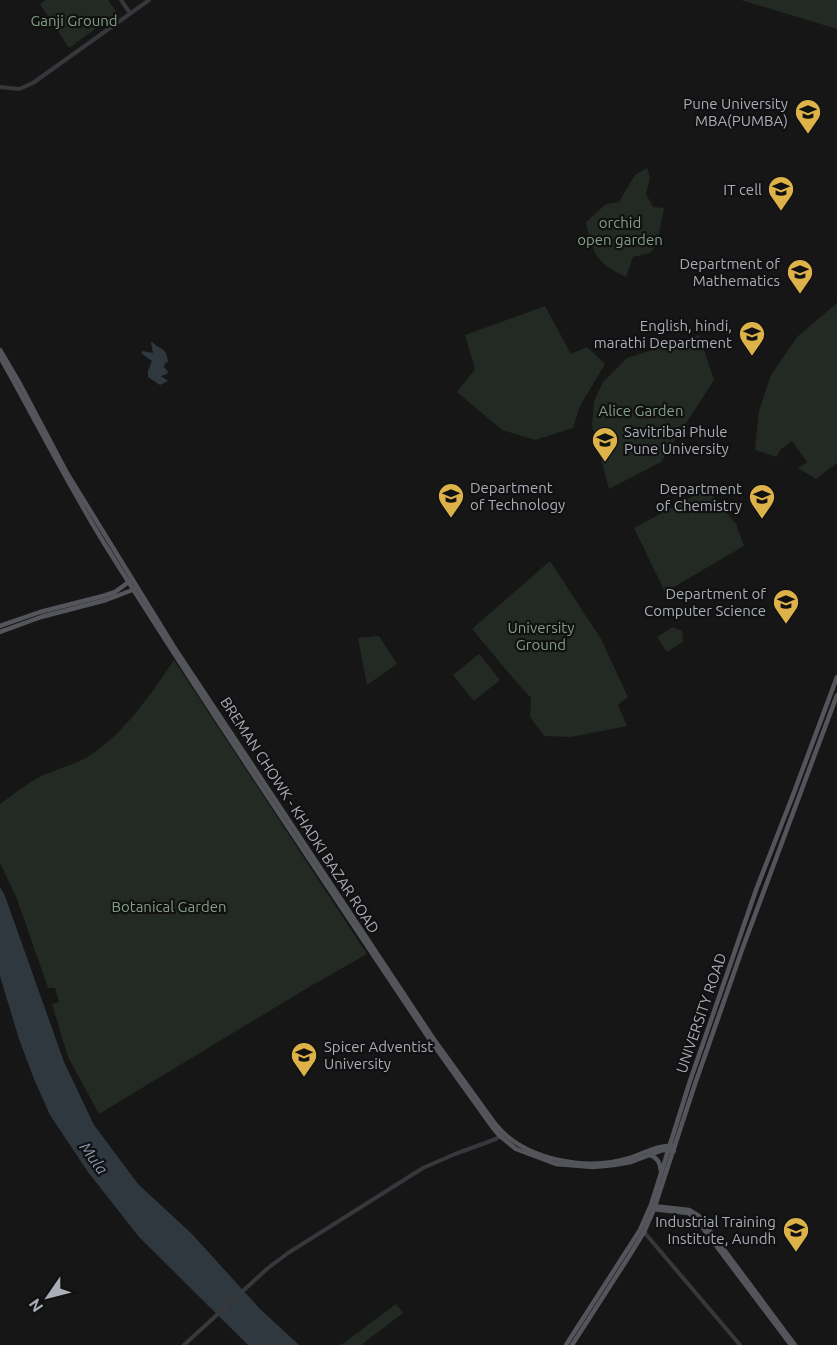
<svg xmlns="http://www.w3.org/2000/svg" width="837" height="1345" viewBox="0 0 837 1345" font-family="Ubuntu,sans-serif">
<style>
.green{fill:#222a23}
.water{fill:#30383f}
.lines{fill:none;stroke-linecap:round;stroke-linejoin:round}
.minor{stroke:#37383c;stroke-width:4}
.major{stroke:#54555b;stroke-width:4.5}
.labels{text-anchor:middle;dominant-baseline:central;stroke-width:4.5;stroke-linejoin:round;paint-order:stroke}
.park-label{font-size:15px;fill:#839f86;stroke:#111112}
.poi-label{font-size:15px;fill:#a9adb6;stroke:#111112;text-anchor:end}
.street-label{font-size:15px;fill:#a9adb6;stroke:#111112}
.water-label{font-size:16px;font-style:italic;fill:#8498ad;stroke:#111112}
</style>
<rect width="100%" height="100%" fill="#161617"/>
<g class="green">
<polygon points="46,0 108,0 117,13 69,48 40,4"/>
<polygon points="741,0 837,0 837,29"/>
<path d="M 647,168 L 650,178 L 646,194 L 653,207 L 664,208 L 657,244 L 650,253 L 633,257 L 626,277 C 596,263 593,254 586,222 L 606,204 L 619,202 L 635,175 Z"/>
<polygon points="837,303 837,463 816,479 798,468 807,462 792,441 780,450 777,457 755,450 759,411 771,375 797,337"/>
<polygon points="545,306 571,354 587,347 605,364 580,406 573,428 535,440 502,430 457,392 475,369 465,335"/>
<polygon points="699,335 714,380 661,462 609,489 592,425 594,401 603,382 627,358"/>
<polygon points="707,489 736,524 744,546 665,592 634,528"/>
<polygon points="550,561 601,639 628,697 618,705 627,726 571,737 544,736 530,717 531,698 512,677 472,629"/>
<polygon points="673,627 682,631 683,642 667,652 657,637"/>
<polygon points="379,636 397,664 367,685 358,638"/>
<polygon points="479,654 500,680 474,701 453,675"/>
<path d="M 174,660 L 367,954 L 309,987 L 99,1114 L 68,1057 L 52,1004 L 59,1002 L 55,988 L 48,988 L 17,899 L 0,863 L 0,804 C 12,796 24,785 38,778 C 54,769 73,766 89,756 C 123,735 152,693 174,660 Z"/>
<polygon points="396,1304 403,1313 361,1345 341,1345"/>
</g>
<g class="water">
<path d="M 152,342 C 162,351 166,347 168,362 L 165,363 L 164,367 L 168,372 L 167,374 L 161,376 L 168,381 L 160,385 L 148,377 L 148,371 L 152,361 L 141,353 L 143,351 L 153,353 L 151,343 Z"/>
<polygon points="0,887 5,896 64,1062 94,1125 138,1184 192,1234 260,1309 299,1345 248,1345 139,1237 88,1172 50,1115 34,1079 19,1039 0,976"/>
</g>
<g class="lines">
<g class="minor">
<polyline points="121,0 130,13"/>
<polyline points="0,87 19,89 33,83 149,0"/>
<polyline points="644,1232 740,1345"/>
<polyline points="184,1345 268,1268 288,1253 423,1168 455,1154 496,1139 502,1134"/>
</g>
<g class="major">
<path d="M 0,350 L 20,384 L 67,473 L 174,647 L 433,1038 L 496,1125 C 526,1161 587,1171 630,1158 C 645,1153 660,1144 675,1146"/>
<path d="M 0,357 C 35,419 67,483 104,543 C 209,711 320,875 430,1040 L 493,1128 L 500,1136 L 516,1149 L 556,1164 L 593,1167 L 614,1165 L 631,1162 L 663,1150 L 674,1151"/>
<polyline points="0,626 40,612 103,596 115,592 130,581"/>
<polyline points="0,632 41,617 106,600 135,589"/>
<path d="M 650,1155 C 658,1158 660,1163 661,1171"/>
<polyline points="653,1206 689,1210 699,1216 795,1345"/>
<polyline points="652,1209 688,1213 696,1219 791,1345"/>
<polyline points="566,1345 640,1230 651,1205 690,1081 756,890 793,795 837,677"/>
<polyline points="572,1345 628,1258 644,1232 654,1209 695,1084 743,947 837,695"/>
</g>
</g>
<defs>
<g id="university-pin" transform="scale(1.35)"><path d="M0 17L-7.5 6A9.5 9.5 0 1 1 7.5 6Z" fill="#dcb249" stroke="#111112"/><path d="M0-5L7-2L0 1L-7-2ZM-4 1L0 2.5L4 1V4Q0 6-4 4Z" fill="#111"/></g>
</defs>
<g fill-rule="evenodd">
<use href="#university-pin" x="808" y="112"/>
<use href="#university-pin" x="781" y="189"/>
<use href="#university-pin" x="800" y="272"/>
<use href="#university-pin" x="752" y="334"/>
<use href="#university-pin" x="605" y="440"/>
<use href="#university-pin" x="451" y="496"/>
<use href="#university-pin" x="762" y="497"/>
<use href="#university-pin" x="786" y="602"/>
<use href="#university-pin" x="304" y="1055"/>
<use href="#university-pin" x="796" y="1230"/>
</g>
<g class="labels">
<g class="park-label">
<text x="74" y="20">Ganji Ground</text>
<text x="620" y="222">orchid<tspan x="620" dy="17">open garden</tspan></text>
<text x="641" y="410">Alice Garden</text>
<text x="541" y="627">University<tspan x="541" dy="17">Ground</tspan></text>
<text x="169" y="906">Botanical Garden</text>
</g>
<g class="poi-label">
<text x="788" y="103">Pune University<tspan x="788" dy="17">MBA(PUMBA)</tspan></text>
<text x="762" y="189">IT cell</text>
<text x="780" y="263">Department of<tspan x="780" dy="17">Mathematics</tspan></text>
<text x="732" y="325">English, hindi,<tspan x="732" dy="17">marathi Department</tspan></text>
<text x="624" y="431" text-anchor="start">Savitribai Phule<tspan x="624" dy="17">Pune University</tspan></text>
<text x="470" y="487" text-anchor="start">Department<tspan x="470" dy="17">of Technology</tspan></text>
<text x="742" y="488">Department<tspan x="742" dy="17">of Chemistry</tspan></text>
<text x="766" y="593">Department of<tspan x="766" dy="17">Computer Science</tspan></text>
<text x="324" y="1046" text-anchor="start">Spicer Adventist<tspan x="324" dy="17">University</tspan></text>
<text x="776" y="1221">Industrial Training<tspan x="776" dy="17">Institute, Aundh</tspan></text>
</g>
<g class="street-label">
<text transform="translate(300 815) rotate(57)">BREMAN CHOWK - KHADKI BAZAR ROAD</text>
<text transform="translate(701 1013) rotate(-71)">UNIVERSITY ROAD</text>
</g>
<g class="water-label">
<text transform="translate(94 1158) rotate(54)">Mula</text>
</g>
</g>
<g transform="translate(48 1297) rotate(235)" stroke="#111112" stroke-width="4.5" paint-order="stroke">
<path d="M0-4.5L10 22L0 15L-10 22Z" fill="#a9adb6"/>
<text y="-9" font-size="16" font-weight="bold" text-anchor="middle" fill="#a9adb6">N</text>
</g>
</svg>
